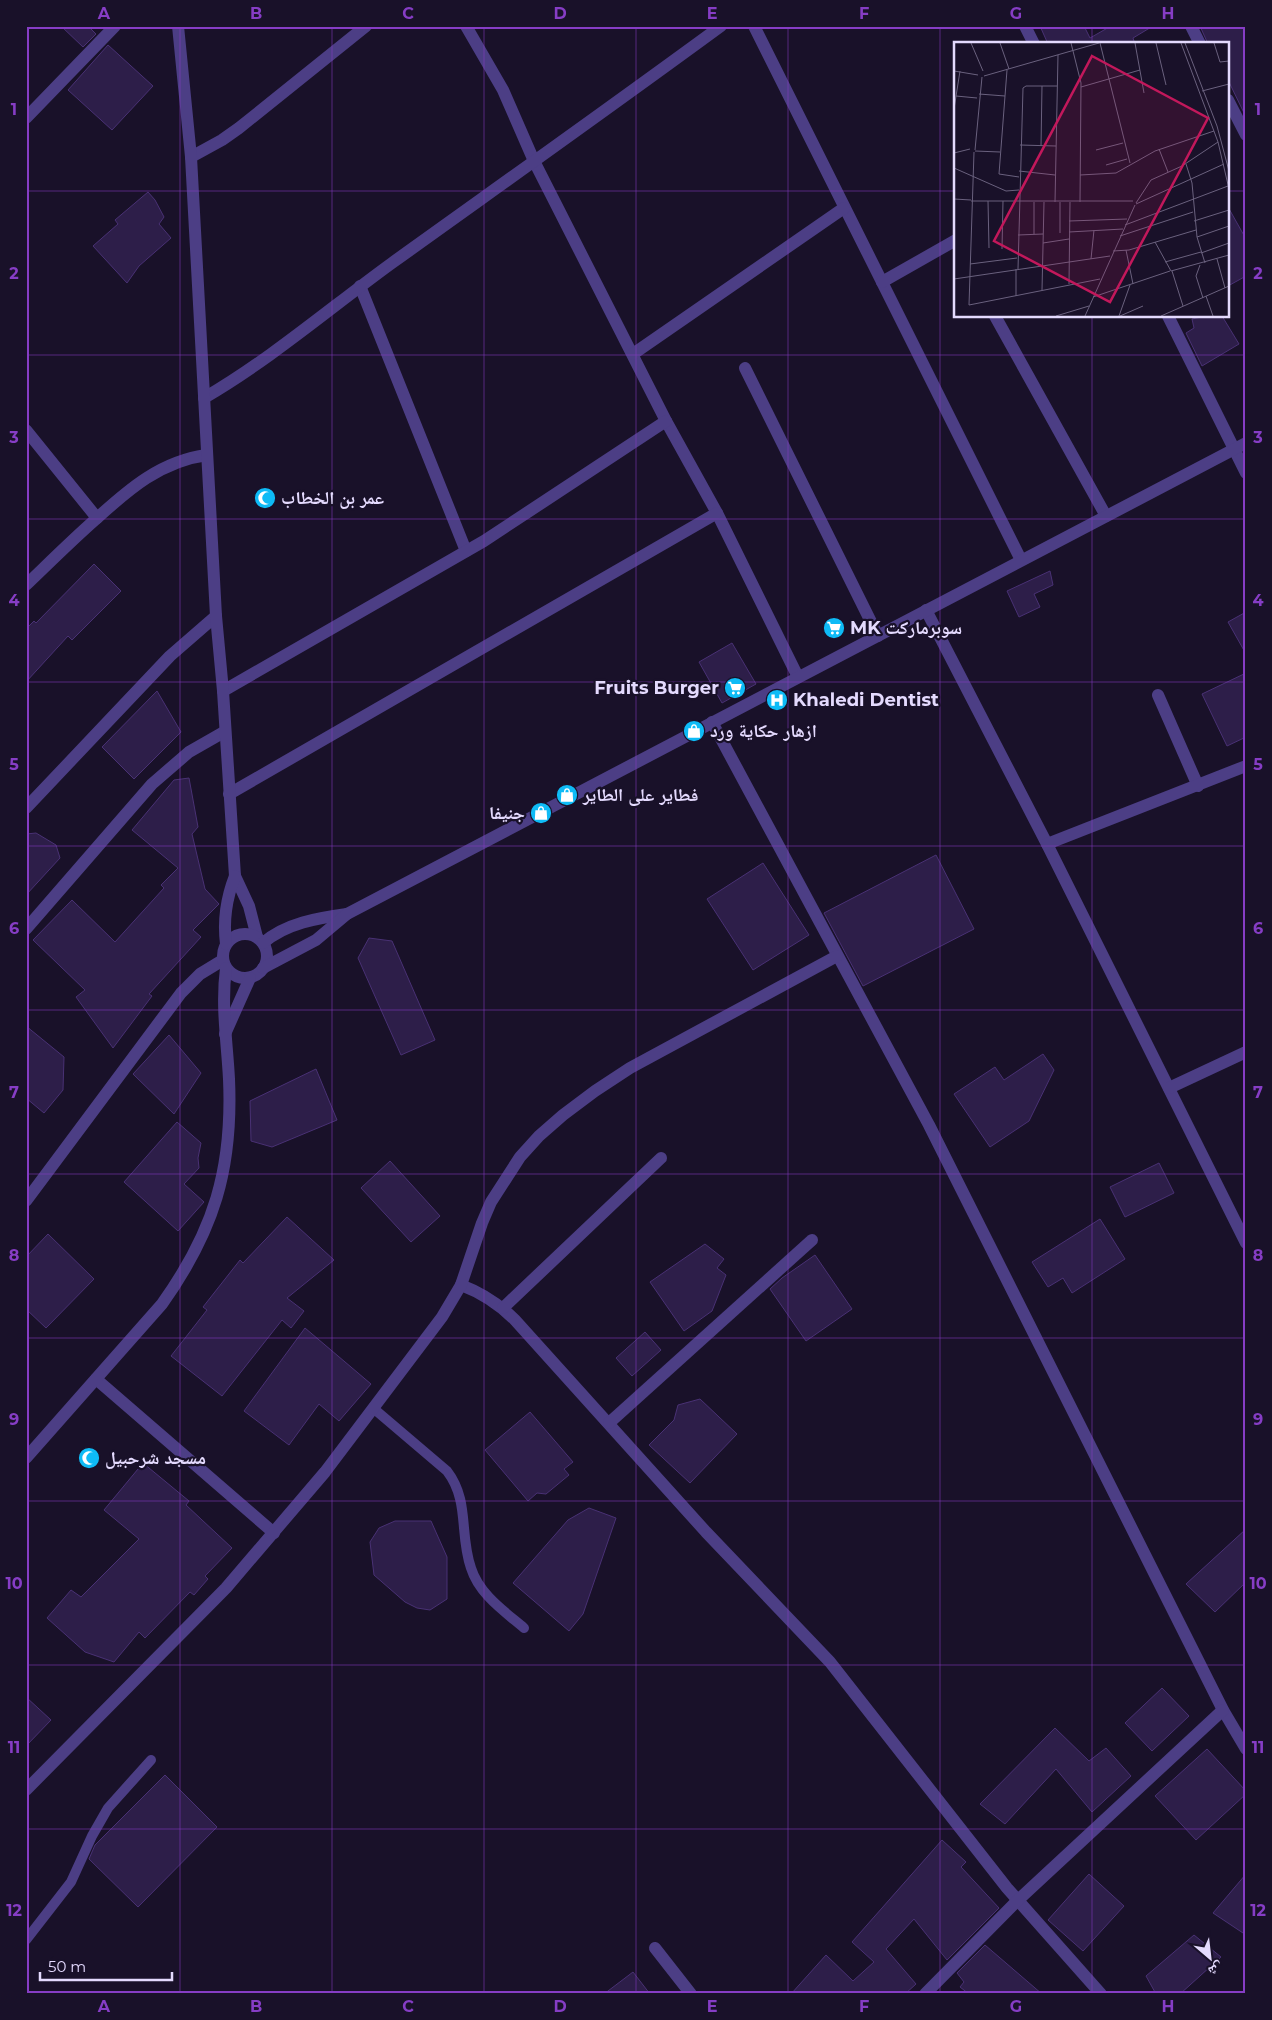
<svg xmlns="http://www.w3.org/2000/svg" width="1272" height="2020" viewBox="0 0 1272 2020" font-family="Montserrat,'Noto Naskh Arabic',sans-serif">
<style>
.building{fill:#2d1e49;stroke:#493174}
.lines{fill:none;stroke-linecap:round;stroke-linejoin:round}
.service{stroke:#4c3e85;stroke-width:10}
.minor{stroke:#4c3e85;stroke-width:12}
.tertiary{stroke:#4c3e85;stroke-width:12}
.grid{fill:none;stroke:#863dc5;stroke-width:1;stroke-opacity:0.55}
.labels{text-anchor:middle;dominant-baseline:central;stroke-width:4.5;stroke-linejoin:round;paint-order:stroke}
.poi-label{font-size:18px;font-weight:bold;fill:#e4dafe;stroke:#191129;text-anchor:start}
.inset-road{fill:none;stroke:#6a617e;stroke-width:1}
.view{fill:#c2185b;fill-opacity:0.15;stroke:#c2185b;stroke-width:2.5}
.inset-edge{fill:none;stroke:#e4dafe;stroke-width:2.5}
.neatline{fill:none;stroke:#863dc5;stroke-width:2}
.grid-label{font-size:16px;text-anchor:middle;font-weight:bold;fill:#863dc5}
</style>
<rect width="100%" height="100%" fill="#191129"/>
<g class="building">
<polygon points="61,26 88,26 96,34 83,47"/>
<polygon points="1040,26 1081,26 1085,28 1090,38 1111,26 1153,26 1133,38 1135,44 1048,44"/>
<polygon points="1200,26 1246,26 1246,117 1228,80 1228,44 1208,44"/>
<polygon points="108,45 153,86 112,130 68,90"/>
<polygon points="148,192 155,200 164,217 159,224 171,238 139,266 127,283 93,246 118,224 115,220"/>
<polygon points="1228,207 1246,239 1246,276 1228,286"/>
<polygon points="1206,316 1222,316 1239,344 1202,366 1186,333 1194,328 1192,319"/>
<polygon points="94,564 121,591 72,640 68,636 26,682 26,629 34,621 36,623"/>
<polygon points="1050,571 1053,585 1034,594 1040,607 1019,617 1007,591"/>
<polygon points="1246,612 1246,654 1228,622"/>
<polygon points="732,643 756,684 722,703 699,662"/>
<polygon points="1246,673 1246,737 1227,746 1202,694"/>
<polygon points="157,691 181,732 134,779 102,747"/>
<polygon points="189,778 198,827 192,834 205,889 219,904 193,930 201,937 149,994 152,996 113,1048 76,997 85,990 33,940 72,900 115,942 164,888 161,885 178,868 132,830 174,780"/>
<polygon points="36,833 56,845 60,858 26,895 26,834"/>
<polygon points="936,855 974,929 863,986 824,913"/>
<polygon points="763,863 809,935 753,970 707,899"/>
<polygon points="369,938 392,941 435,1040 401,1055 358,958"/>
<polygon points="26,1026 64,1057 63,1090 44,1113 26,1098"/>
<polygon points="169,1035 201,1073 174,1114 133,1074"/>
<polygon points="1043,1054 1054,1070 1029,1121 990,1147 954,1094 995,1067 1004,1080"/>
<polygon points="316,1069 337,1120 272,1147 251,1141 250,1101"/>
<polygon points="177,1122 201,1143 198,1158 199,1168 184,1184 204,1202 178,1231 124,1182"/>
<polygon points="390,1161 440,1216 411,1242 361,1188"/>
<polygon points="1159,1163 1174,1193 1125,1217 1110,1187"/>
<polygon points="287,1217 334,1260 287,1298 304,1311 291,1328 282,1320 222,1396 171,1356 207,1310 203,1307 240,1260 243,1263"/>
<polygon points="1100,1219 1125,1259 1072,1293 1063,1278 1048,1287 1032,1262"/>
<polygon points="48,1234 94,1279 46,1328 26,1309 26,1257"/>
<polygon points="705,1244 724,1259 717,1268 726,1275 712,1311 684,1331 650,1282"/>
<polygon points="815,1255 852,1309 806,1341 770,1289 782,1278"/>
<polygon points="305,1328 371,1384 339,1421 319,1404 289,1445 244,1411"/>
<polygon points="645,1332 661,1350 632,1376 616,1358"/>
<polygon points="700,1399 737,1434 690,1483 649,1445 674,1420 678,1405"/>
<polygon points="530,1412 573,1462 564,1469 569,1475 546,1494 537,1493 528,1501 485,1450"/>
<polygon points="143,1463 189,1501 186,1505 232,1548 205,1576 208,1579 194,1595 190,1592 145,1638 139,1632 114,1662 85,1652 47,1618 71,1590 81,1597 139,1539 104,1510"/>
<polygon points="589,1508 616,1518 583,1614 569,1631 513,1583 568,1520"/>
<polygon points="395,1521 431,1521 447,1557 447,1599 430,1610 417,1608 405,1602 374,1575 370,1542 379,1528"/>
<polygon points="1246,1529 1246,1582 1215,1612 1186,1584"/>
<polygon points="1162,1688 1189,1716 1152,1751 1125,1723"/>
<polygon points="26,1697 51,1720 26,1746"/>
<polygon points="1055,1728 1089,1761 1106,1748 1131,1776 1092,1812 1056,1769 1005,1824 980,1804"/>
<polygon points="1207,1749 1246,1791 1246,1794 1196,1840 1155,1796"/>
<polygon points="165,1775 217,1827 138,1907 89,1859 95,1845"/>
<polygon points="942,1840 966,1862 961,1867 999,1908 947,1960 914,1919 886,1949 916,1984 905,1994 791,1994 826,1955 853,1981 874,1962 852,1942"/>
<polygon points="1089,1874 1124,1906 1083,1951 1048,1920"/>
<polygon points="1246,1874 1246,1935 1213,1913"/>
<polygon points="1194,1935 1221,1957 1180,1994 1156,1994 1146,1976"/>
<polygon points="985,1945 1042,1994 969,1994 960,1987 964,1982 957,1973"/>
<polygon points="633,1972 650,1994 604,1994"/>
</g>
<g class="lines">
<g class="service">
<path d="M 373,1408 L 447,1471 C 470,1501 459,1534 471,1568 C 479,1594 504,1611 524,1628"/>
<polyline points="26,1940 71,1882 92,1836 108,1808 151,1760"/>
</g>
<g class="minor">
<polyline points="466,26 503,90 534,161 666,421 717,513 798,677"/>
<polyline points="754,26 1021,560"/>
<polyline points="1025,26 1034,44"/>
<polyline points="1191,26 1200,44"/>
<polyline points="1228,100 1246,135"/>
<polyline points="26,118 115,26"/>
<polyline points="191,157 222,140 239,128 366,26"/>
<polyline points="882,282 956,240"/>
<polyline points="360,286 466,551"/>
<polyline points="995,316 1106,516"/>
<polyline points="1168,316 1246,473"/>
<polyline points="633,354 844,208"/>
<polyline points="745,368 878,636"/>
<path d="M 204,398 C 271,359 330,308 392,263 C 502,184 612,106 721,26"/>
<polyline points="26,430 97,518"/>
<path d="M 26,585 C 49,563 72,540 96,519 C 129,489 161,461 207,455"/>
<polyline points="926,610 1047,844 1246,1243"/>
<polyline points="223,691 484,541 666,421"/>
<polyline points="1158,695 1198,786"/>
<polyline points="712,722 929,1125 1223,1710 1246,1749"/>
<polyline points="229,794 717,513"/>
<polyline points="26,808 170,656 216,616"/>
<polyline points="1047,844 1246,766"/>
<polyline points="26,929 152,784 189,752 224,732"/>
<polyline points="1169,1088 1246,1052"/>
<polyline points="26,1201 181,993 200,974 223,960"/>
<path d="M 461,1285 C 482,1293 499,1304 515,1320 L 706,1532 L 830,1662 L 1007,1888 L 1101,1994"/>
<polyline points="503,1308 661,1158"/>
<polyline points="96,1379 274,1533"/>
<polyline points="609,1423 812,1240"/>
<polyline points="26,1790 226,1588 325,1472 442,1317 461,1285 482,1223 491,1202 520,1157 539,1136 563,1115 595,1091 630,1068 837,956"/>
<polyline points="655,1948 691,1994"/>
<polyline points="925,1994 1017,1901 1223,1710"/>
</g>
<g class="tertiary">
<polyline points="178,26 191,157 216,616 223,691 235,876 249,906 257,937"/>
<circle cx="245" cy="956" r="22"/>
<path d="M 263,943 C 286,923 318,918 347,914"/>
<path d="M 226,944 C 223,920 226,899 235,876"/>
<polyline points="263,968 316,940 347,914 1246,443"/>
<polyline points="225,1034 250,978"/>
<path d="M 26,1458 L 162,1304 C 214,1231 233,1169 229,1079 C 227,1041 221,1006 226,968"/>
</g>
</g>
<path class="grid" d="M 180,26 L 180,1994M 332,26 L 332,1994M 484,26 L 484,1994M 636,26 L 636,1994M 788,26 L 788,1994M 940,26 L 940,1994M 1092,26 L 1092,44M 26,191 L 956,191M 1228,191 L 1246,191M 1092,316 L 1092,1994M 26,355 L 1246,355M 26,519 L 1246,519M 26,682 L 1246,682M 26,846 L 1246,846M 26,1010 L 1246,1010M 26,1174 L 1246,1174M 26,1338 L 1246,1338M 26,1501 L 1246,1501M 26,1665 L 1246,1665M 26,1829 L 1246,1829"/>
<defs>
<g id="mosque-disc" transform="scale(1.125)"><circle r="9.5" fill="#0ebbf6" stroke="#191129"/><path d="M3.5-4.9A6 6 0 1 0 3.5 4.9A5 5 0 1 1 3.5-4.9Z" fill="#fff"/></g>
<g id="supermarket-disc" transform="scale(1.125)"><circle r="9.5" fill="#0ebbf6" stroke="#191129"/><path d="M-6-5.5h2.5l.6 2H6L4.5 2H-2.5L-4.4-4H-6ZM-1.5 3.2a1.3 1.3 0 1 0 .1 0ZM3 3.2a1.3 1.3 0 1 0 .1 0Z" fill="#fff"/></g>
<g id="hospital-disc" transform="scale(1.125)"><circle r="9.5" fill="#0ebbf6" stroke="#191129"/><path d="M-5-5h3v3.5h4V-5h3V5h-3V1.5h-4V5h-3Z" fill="#fff"/></g>
<g id="shop-disc" transform="scale(1.125)"><circle r="9.5" fill="#0ebbf6" stroke="#191129"/><path d="M-5-2.5h2.3a2.7 3.5 0 0 1 5.4 0H5L5.5 6h-11ZM-1.5-2.5h3a1.5 2.3 0 0 0-3 0Z" fill="#fff"/></g>
</defs>
<g fill-rule="evenodd">
<use href="#mosque-disc" x="265" y="498"/>
<use href="#supermarket-disc" x="834" y="628"/>
<use href="#supermarket-disc" x="735" y="688"/>
<use href="#hospital-disc" x="777" y="700"/>
<use href="#shop-disc" x="694" y="731"/>
<use href="#shop-disc" x="567" y="795"/>
<use href="#shop-disc" x="541" y="813"/>
<use href="#mosque-disc" x="89" y="1458"/>
</g>
<g class="labels">
<g class="poi-label">
<text x="281" y="498">عمر بن الخطاب</text>
<text x="850" y="628">MK سوبرماركت</text>
<text x="719" y="688" text-anchor="end">Fruits Burger</text>
<text x="793" y="700">Khaledi Dentist</text>
<text x="710" y="731">ازهار حكاية ورد</text>
<text x="583" y="795">فطاير على الطاير</text>
<text x="525" y="813" text-anchor="end">جنيفا</text>
<text x="105" y="1458">مسجد شرحبيل</text>
</g>
</g>
<g transform="translate(954 42)">
<rect width="275" height="275" fill="#191129"/>
<path class="inset-road" d="M 17,1 L 29,29M 46,1 L 55,27M 117,1 L 127,41 L 126,160M 146,1 L 176,121M 181,1 L 190,51M 202,1 L 212,43M 227,1 L 264,100 L 275,147M 231,1 L 263,84 L 275,129M 260,1 L 266,20 L 275,19M 53,28 L 45,132 L 65,135M 0,29 L 24,33M 30,34 L 145,1M 127,45 L 186,28M 248,49 L 275,42M 25,52 L 51,54M 2,54 L 23,56M 0,67 L 6,29M 66,103 L 102,104M 87,104 L 88,44M 205,107 L 214,130M 21,108 L 28,35M 142,108 L 169,101M 21,109 L 46,110M 20,110 L 15,263 L 146,237M 0,111 L 16,107M 232,122 L 238,141 L 243,195 L 251,221M 152,123 L 173,117M 0,126 L 52,149 L 65,148M 65,129 L 101,133M 126,133 L 162,131 L 201,109 L 260,89M 0,157 L 17,158M 17,159 L 179,159M 34,159 L 35,206M 80,160 L 80,192M 101,160 L 104,13M 182,161 L 197,138 L 228,124 L 264,100M 182,162 L 270,122M 115,179 L 173,177M 240,179 L 275,168M 171,183 L 274,144M 115,190 L 169,187M 106,191 L 106,160M 64,193 L 89,192M 166,194 L 239,170M 243,195 L 275,184M 201,200 L 217,229 L 275,213M 89,201 L 115,197M 48,207 L 49,159M 172,208 L 179,242M 159,209 L 175,208 L 242,188M 247,211 L 275,201M 137,217 L 140,188M 263,217 L 271,246M 211,220 L 247,210M 16,222 L 63,216M 246,223 L 242,234 L 249,256M 64,227 L 69,46 L 72,44 L 103,44M 218,229 L 229,264M 0,237 L 156,214M 115,242 L 116,160M 88,248 L 90,160M 62,254 L 62,227M 252,254 L 259,274M 139,255 L 216,229M 102,274 L 135,264M 131,274 L 181,163M 165,274 L 176,243M 166,274 L 189,264M 207,274 L 275,244"/>
<path class="view" d="M 138,14 L 254,76 L 156,260 L 40,199 Z"/>
<rect width="275" height="275" class="inset-edge"/>
</g>
<rect width="1272" height="2020" fill="none" stroke="#191129" stroke-width="55"/>
<g transform="translate(1210 1958) rotate(152)" stroke="#191129" stroke-width="4" paint-order="stroke">
<path d="M0-4L9 19L0 12L-9 19Z" fill="#e4dafe"/>
<text y="-8" font-size="14" font-weight="bold" text-anchor="middle" fill="#e4dafe">ش</text>
</g>
<path d="M40 1972v8h132v-8" fill="none" stroke="#e4dafe" stroke-width="2.5"/>
<text x="48" y="1972" font-size="15" fill="#e4dafe" stroke="#191129" stroke-width="4" paint-order="stroke">50 m</text>
<rect x="28" y="28" width="1216" height="1964" class="neatline"/>
<g class="grid-label">
<text x="104" y="19">A</text>
<text x="256" y="19">B</text>
<text x="408" y="19">C</text>
<text x="560" y="19">D</text>
<text x="712" y="19">E</text>
<text x="864" y="19">F</text>
<text x="1016" y="19">G</text>
<text x="1168" y="19">H</text>
<text x="14" y="115">1</text>
<text x="1258" y="115">1</text>
<text x="14" y="279">2</text>
<text x="1258" y="279">2</text>
<text x="14" y="443">3</text>
<text x="1258" y="443">3</text>
<text x="14" y="606">4</text>
<text x="1258" y="606">4</text>
<text x="14" y="770">5</text>
<text x="1258" y="770">5</text>
<text x="14" y="934">6</text>
<text x="1258" y="934">6</text>
<text x="14" y="1098">7</text>
<text x="1258" y="1098">7</text>
<text x="14" y="1261">8</text>
<text x="1258" y="1261">8</text>
<text x="14" y="1425">9</text>
<text x="1258" y="1425">9</text>
<text x="14" y="1589">10</text>
<text x="1258" y="1589">10</text>
<text x="14" y="1753">11</text>
<text x="1258" y="1753">11</text>
<text x="14" y="1916">12</text>
<text x="1258" y="1916">12</text>
<text x="104" y="2012">A</text>
<text x="256" y="2012">B</text>
<text x="408" y="2012">C</text>
<text x="560" y="2012">D</text>
<text x="712" y="2012">E</text>
<text x="864" y="2012">F</text>
<text x="1016" y="2012">G</text>
<text x="1168" y="2012">H</text>
</g>
</svg>
